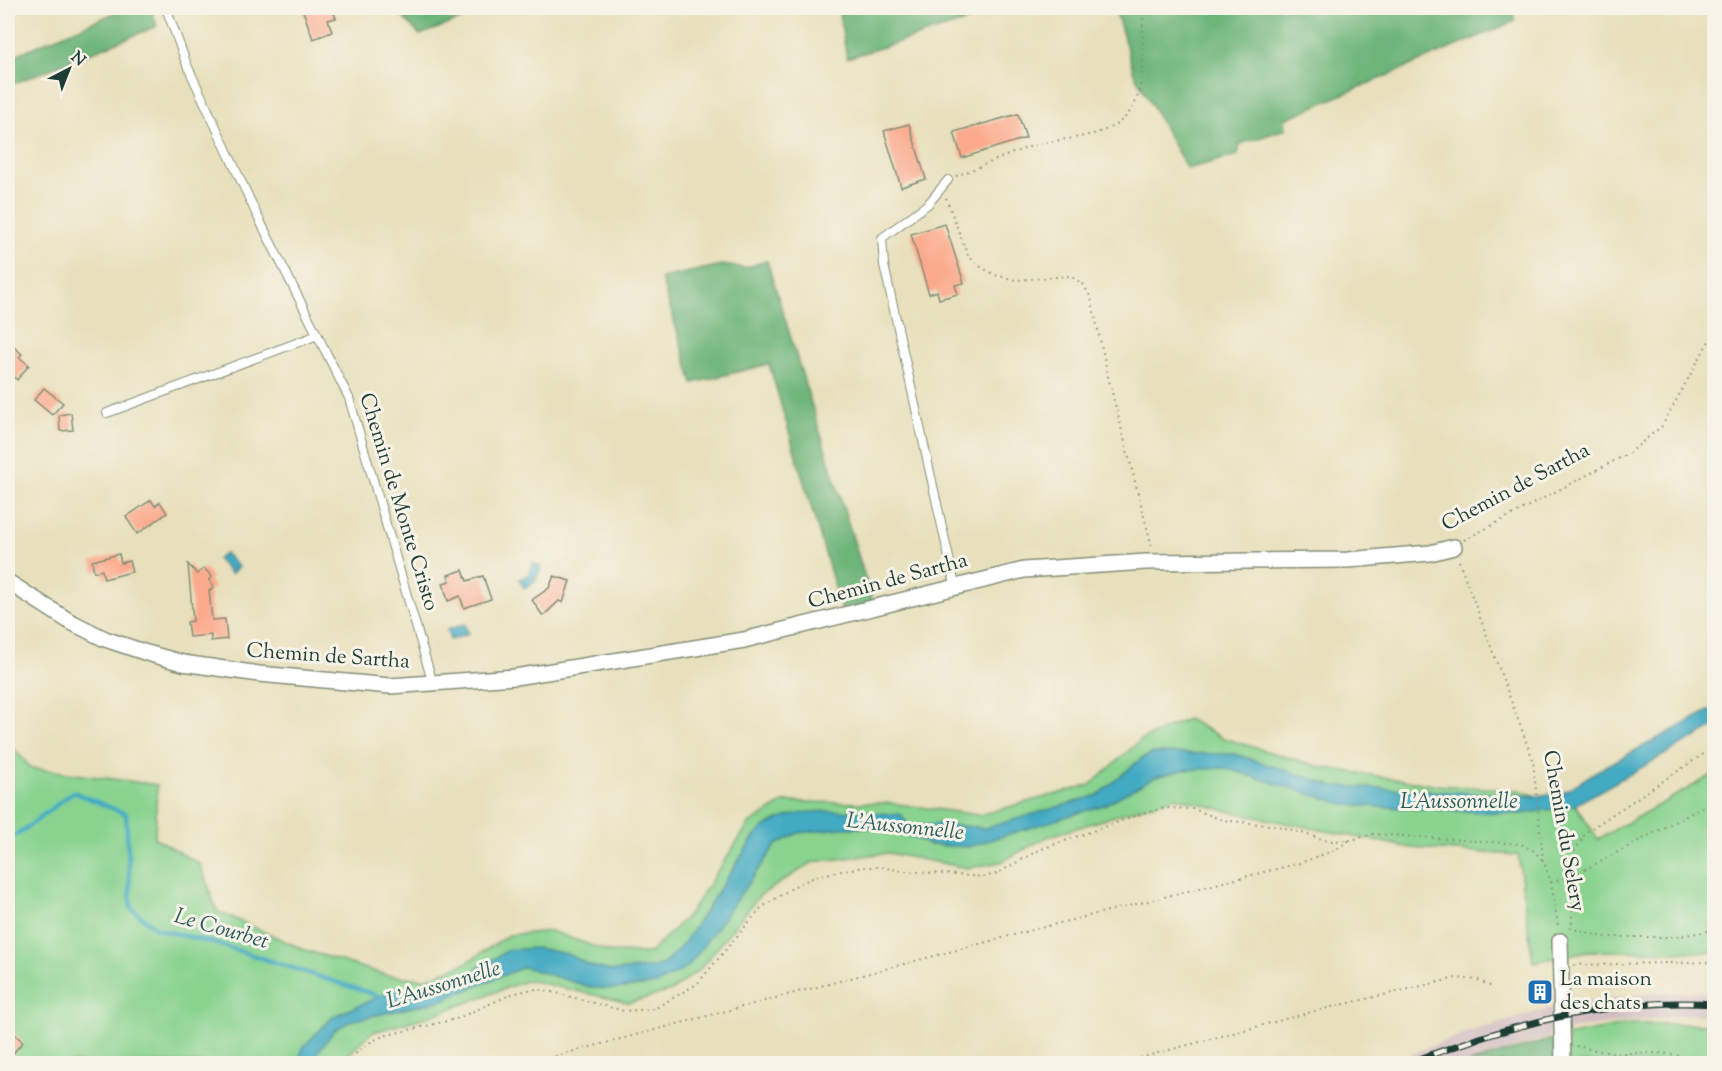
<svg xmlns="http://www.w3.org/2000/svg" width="1722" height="1071" viewBox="0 0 1722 1071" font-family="'Sorts Mill Goudy',serif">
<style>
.industrial{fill:#d2bec1}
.green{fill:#89d38f;stroke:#548862;stroke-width:1.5}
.forest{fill:#6eb57a;stroke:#467957;stroke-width:1.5}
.water{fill:#43aac3;stroke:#31747c;stroke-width:1.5}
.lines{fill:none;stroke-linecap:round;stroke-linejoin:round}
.stream{stroke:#43aac3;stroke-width:4.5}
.building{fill:#fbaa8d}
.lane-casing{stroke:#848e78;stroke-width:10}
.street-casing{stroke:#848e78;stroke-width:18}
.path{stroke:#848e78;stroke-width:2;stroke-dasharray:1.5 4.5;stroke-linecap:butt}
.lane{stroke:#fff;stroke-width:8}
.street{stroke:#fff;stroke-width:15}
.rail-casing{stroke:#1f3d34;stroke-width:7}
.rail{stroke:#f7f3e8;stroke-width:4.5;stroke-dasharray:14;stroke-linecap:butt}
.labels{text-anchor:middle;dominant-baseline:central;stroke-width:6;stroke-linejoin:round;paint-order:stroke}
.street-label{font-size:21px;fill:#1f3d34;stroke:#f7f3e8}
.poi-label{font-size:21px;fill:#1f3d34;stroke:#f7f3e8;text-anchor:start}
.water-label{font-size:22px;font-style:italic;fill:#2a5e5f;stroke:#f7f3e8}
</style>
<rect width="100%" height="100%" fill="#f7f3e8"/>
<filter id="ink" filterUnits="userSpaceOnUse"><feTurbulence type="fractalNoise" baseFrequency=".0167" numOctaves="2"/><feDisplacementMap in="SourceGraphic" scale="12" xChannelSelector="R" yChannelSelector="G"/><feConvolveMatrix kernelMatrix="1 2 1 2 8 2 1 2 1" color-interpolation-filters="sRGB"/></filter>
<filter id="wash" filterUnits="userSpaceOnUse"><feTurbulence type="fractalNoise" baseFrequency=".008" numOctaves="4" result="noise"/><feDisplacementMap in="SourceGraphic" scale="24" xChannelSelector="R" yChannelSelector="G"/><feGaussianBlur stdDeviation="1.35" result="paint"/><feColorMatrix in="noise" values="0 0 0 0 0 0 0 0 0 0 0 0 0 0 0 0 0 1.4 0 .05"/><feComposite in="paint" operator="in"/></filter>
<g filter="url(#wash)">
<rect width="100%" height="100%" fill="#e8e0bc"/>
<polygon class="industrial" points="1658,992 1714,993 1714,1016 1689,1014 1577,1028 1469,1063 1386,1064 1468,1032 1555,1007"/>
<g class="green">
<polygon points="1187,719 1223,738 1320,767 1434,785 1519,790 1537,796 1566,791 1598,839 1714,774 1714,952 1588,951 1533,962 1518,855 1411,848 1227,811 1176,797 1047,837 1001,862 967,868 888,853 813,862 759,896 700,969 671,991 629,1003 528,980 439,1013 371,1033 348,1055 344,1063 8,1063 8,742 31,768 157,785 155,838 200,864 217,911 305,950 386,975 425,979 466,963 509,935 551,931 609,952 650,953 689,914 749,824 784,802 890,803 979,815 1090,785 1141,740"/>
<polygon points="1629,1024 1714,1024 1714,1063 1555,1063 1555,1038"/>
</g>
<g class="forest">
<polygon points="126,8 151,8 157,26 8,86 8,58"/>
<polygon points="394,8 476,8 475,14 420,35"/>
<polygon points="838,8 1010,8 847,58"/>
<polygon points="1115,8 1511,8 1515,21 1285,119 1286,129 1240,144 1238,155 1187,169 1134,73"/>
<polygon points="767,261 873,603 842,611 769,364 693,383 661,278 722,265 745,268"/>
<polygon points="1555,1038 1555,1063 1469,1063"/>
</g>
<g class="water">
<polygon points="225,553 238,567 231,574 217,559"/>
<polygon points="533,563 541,567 535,582 524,588 519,579 528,575"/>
<polygon points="465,624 468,634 450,640 447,630"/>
<path d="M 1714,708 L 1714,727 L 1573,806 L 1521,814 L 1347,805 L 1224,768 L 1184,770 L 1155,777 L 1104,805 L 968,847 L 930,845 L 890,827 L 841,828 L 798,833 L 776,845 L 688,967 L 657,984 L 616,989 L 593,988 L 524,967 L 440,1001 L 350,1021 L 334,1031 L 318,1052 L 315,1063 L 297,1063 L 304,1046 L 334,1016 L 397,989 L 412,991 L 431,987 L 467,975 L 508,950 L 537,948 L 568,954 L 591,966 L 612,971 L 649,968 L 664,964 L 684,943 L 754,837 C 787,799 856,814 900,814 L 910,827 L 938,824 L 986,828 L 1098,795 L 1142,758 L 1153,753 L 1235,754 L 1334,786 L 1537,796 L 1566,791 L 1597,771 Z"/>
</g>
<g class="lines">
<polyline class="stream" points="8,838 20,833 73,792 126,814 131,908 157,929 218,944 385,998"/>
</g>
<g id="blocks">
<g class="building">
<polygon points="302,8 332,8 336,18 328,20 332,32 313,39"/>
<polygon points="1018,114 1026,138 962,158 954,132"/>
<polygon points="909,124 926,179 901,187 884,131"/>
<polygon points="945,224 964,283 955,285 958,294 939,299 937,291 929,294 911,234"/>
<polygon points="8,342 22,354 19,357 29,365 17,380 8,372"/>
<polygon points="44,388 63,403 52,415 34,400"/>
<polygon points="71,413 73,430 60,431 59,415"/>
<polygon points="151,500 155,506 160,502 167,513 137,534 126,517"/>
<polygon points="119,554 121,563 129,561 132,572 104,579 102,570 94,572 92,561"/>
<polygon points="188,564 197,574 204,568 212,577 209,580 214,587 209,591 212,620 225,619 227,639 211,641 211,635 189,637 187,622 193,621"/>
<polygon points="463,570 467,581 483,576 491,599 464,608 460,596 448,601 443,583 450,581 448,575"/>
<polygon points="554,576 570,581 563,603 559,601 543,616 532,600 549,588"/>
<polygon points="1546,984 1550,1000 1539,1003 1535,986"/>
<polygon points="8,1028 23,1042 8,1059"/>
</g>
</g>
</g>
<g filter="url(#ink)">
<use href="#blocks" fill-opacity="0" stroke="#848e78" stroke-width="1.5"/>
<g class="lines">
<g class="lane-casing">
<g id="lane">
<polyline points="166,8 187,65 256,213 349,398 433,684"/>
<polyline points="948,180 928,204 882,238 884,265 955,585"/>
<polyline points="107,413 318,335"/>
</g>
</g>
<g class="street-casing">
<g id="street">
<polyline points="8,582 69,621 105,639 147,653 183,663 259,674 390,686 515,677 744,640 1024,570 1146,562 1348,560 1430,553 1454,547"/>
<polyline points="1560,941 1563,1064"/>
</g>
</g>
<g class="path">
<path d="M 956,176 C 980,167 1004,156 1029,147 C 1063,135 1117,142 1135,103 C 1146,79 1142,34 1143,8"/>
<polyline points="946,198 968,256 981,267 995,275 1016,280 1070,276 1083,284 1091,298 1109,381 1152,547"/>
<polyline points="1464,540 1629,453 1662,426 1714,332"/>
<polyline points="1459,561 1533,760 1543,860 1551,882 1558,926"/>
<polyline points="1551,882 1571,877 1714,801"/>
<polyline points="1570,928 1604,937 1674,937 1714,930"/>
<polyline points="1570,929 1572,922 1573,854 1586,832 1714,747"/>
<polyline points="1574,965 1714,962"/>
<path d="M 1576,1046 C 1590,1049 1605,1053 1619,1053 C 1651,1053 1671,1050 1703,1064"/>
<polyline points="350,1064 353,1056 367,1044 383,1036 456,1019 512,994 533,989 549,991 624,1011 654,1009 697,984 761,908 798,884 820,875 863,867 881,867 904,871 984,877 996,874 1039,850 1146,812 1166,808 1194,809 1222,820 1278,826 1329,841 1351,840 1373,834 1521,844 1534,851 1544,862"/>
<polyline points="526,1064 1036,929 1300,863 1335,850 1350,840"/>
<polyline points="1117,1064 1319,1010 1456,978 1478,980 1492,987"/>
<polyline points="1503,1064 1517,1058 1550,1062"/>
<polyline points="1603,1064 1617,1053"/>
</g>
<use href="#lane" class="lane"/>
<use href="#street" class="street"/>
<g class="rail-casing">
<path id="rail" d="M 1407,1064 C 1505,1026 1609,997 1714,1004"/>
</g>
<use href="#rail" class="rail"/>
</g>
</g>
<defs>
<g id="building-square" transform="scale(1.35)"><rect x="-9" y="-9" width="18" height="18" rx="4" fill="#1f6fb2" stroke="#f7f3e8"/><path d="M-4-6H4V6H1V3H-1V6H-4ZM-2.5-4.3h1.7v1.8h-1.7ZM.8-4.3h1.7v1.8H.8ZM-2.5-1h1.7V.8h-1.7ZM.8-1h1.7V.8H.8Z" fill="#fff"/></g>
</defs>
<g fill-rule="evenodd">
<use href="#building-square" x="1540" y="992"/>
</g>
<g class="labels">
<g class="street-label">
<text transform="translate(1516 488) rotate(-28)">Chemin de Sartha</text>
<text transform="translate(398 502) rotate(73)">Chemin de Monte Cristo</text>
<text transform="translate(888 582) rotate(-15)">Chemin de Sartha</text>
<text transform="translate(328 657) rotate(4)">Chemin de Sartha</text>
<text transform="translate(1563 831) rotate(80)">Chemin du Selery</text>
</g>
<g class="poi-label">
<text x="1560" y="980">La maison<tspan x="1560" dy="24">des chats</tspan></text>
</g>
<g class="water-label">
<text x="1459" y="803">L'Aussonnelle</text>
<text transform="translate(905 828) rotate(6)">L'Aussonnelle</text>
<text transform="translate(221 930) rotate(16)">Le Courbet</text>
<text transform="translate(444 986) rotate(-17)">L'Aussonnelle</text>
</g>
</g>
<rect width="1722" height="1071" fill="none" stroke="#f7f3e8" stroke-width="30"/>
<g transform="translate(69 69) rotate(42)" stroke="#f7f3e8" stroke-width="4.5" paint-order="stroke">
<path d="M0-4.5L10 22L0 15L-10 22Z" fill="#1f3d34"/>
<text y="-9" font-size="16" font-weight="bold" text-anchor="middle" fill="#1f3d34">N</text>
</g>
</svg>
